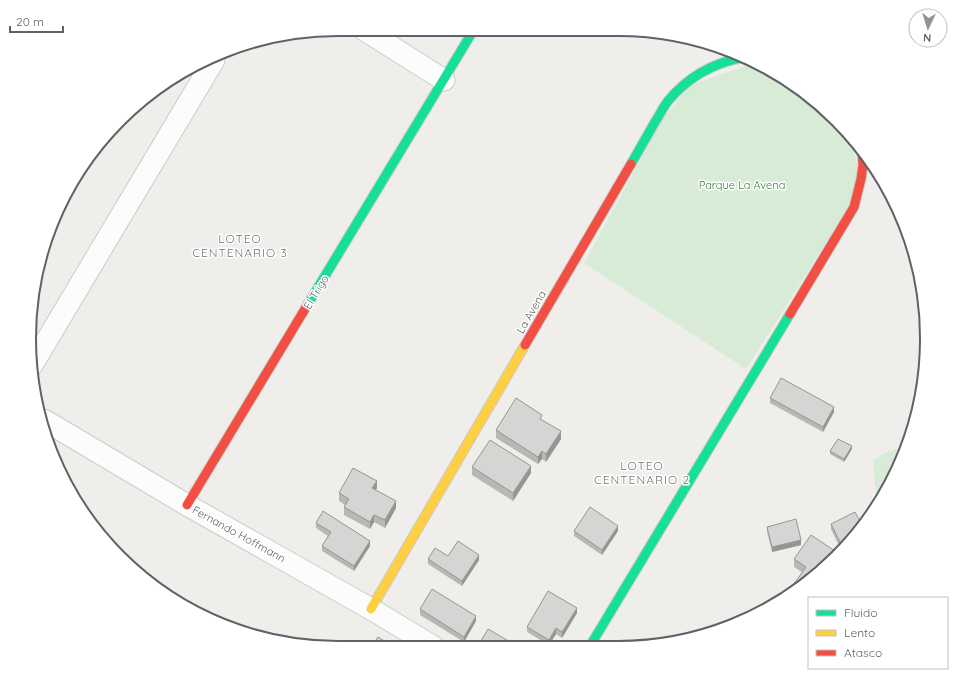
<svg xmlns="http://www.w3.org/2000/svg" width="956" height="677" viewBox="0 0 956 677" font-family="Quicksand,sans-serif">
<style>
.green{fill:#d8ebd6}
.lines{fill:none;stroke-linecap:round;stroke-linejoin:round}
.street-casing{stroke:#cbcccc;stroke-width:23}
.fast-casing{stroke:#cacacb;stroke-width:11}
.slow-casing{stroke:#cacacb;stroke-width:11}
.jam-casing{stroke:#cacacb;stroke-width:11}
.street{stroke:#fdfcfc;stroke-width:21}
.fast{stroke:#16e098;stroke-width:9}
.slow{stroke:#ffcf43;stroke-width:9}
.jam{stroke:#f24e42;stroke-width:9}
.wall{fill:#b8b7b5}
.shaded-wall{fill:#969594}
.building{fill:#d6d5d3;stroke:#969594}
.labels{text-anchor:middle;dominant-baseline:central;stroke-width:3;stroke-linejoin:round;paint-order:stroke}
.park-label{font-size:11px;fill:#348238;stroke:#fff}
.street-label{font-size:11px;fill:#5f6368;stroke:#fff}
.neighbourhood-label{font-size:12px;letter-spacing:1px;fill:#70757a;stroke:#fff}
.rim{fill:none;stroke:#5f6368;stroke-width:2}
</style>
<rect width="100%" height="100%" fill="#efeeea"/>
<g class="green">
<polygon points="745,66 772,71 847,132 851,138 859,173 850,205 746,369 584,263 663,118 691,85"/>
<polygon points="906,446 895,475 885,492 876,492 873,461 886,452"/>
</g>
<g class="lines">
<g class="street-casing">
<g id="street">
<polyline points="363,29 444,80"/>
<polyline points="32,365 214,60"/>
<polyline points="44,420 187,505 371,609 434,647"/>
</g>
</g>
<g class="fast-casing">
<g id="fast">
<path d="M 631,164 C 639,150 647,136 655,122 C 660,115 663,107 668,101 C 687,78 711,64 740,58"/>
<polyline points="308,304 473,31"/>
<polyline points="590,646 790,314"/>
</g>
</g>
<g class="slow-casing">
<polyline id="slow" points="371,609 525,345"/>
</g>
<g class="jam-casing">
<g id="jam">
<polyline points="790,314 854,207 861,179 863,165 862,150"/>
<polyline points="525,345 631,164"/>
<polyline points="187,505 308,304"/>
</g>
</g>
<use href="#street" class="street"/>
<use href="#fast" class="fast"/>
<use href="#slow" class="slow"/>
<use href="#jam" class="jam"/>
</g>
<g class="wall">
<polygon points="770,398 834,412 823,432 770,403"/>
<polygon points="542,420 561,439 546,462 542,459 538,464 496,438 496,430"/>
<polygon points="852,449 844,462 830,454 830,451"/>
<polygon points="472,467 531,473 513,501 472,475"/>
<polygon points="377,488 376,490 396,508 385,528 374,522 370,529 344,515 344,507 345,505 339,501 339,493"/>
<polygon points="316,523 370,546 354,571 322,551 322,546 328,536 316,528"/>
<polygon points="831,524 863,527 841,550 831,529"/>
<polygon points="767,527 801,545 772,552 767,532"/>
<polygon points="574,531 618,531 602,555 574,536"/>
<polygon points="448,556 479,560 462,586 428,564 428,559"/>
<polygon points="835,557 822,571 791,592 791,588 802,572 794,567 794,559"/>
<polygon points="420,609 476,621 464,642 420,615"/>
<polygon points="577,613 562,638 556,634 549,645 527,632 527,627"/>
</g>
<g class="shaded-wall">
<polygon points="834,407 834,412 823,432 823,427"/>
<polygon points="561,431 561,439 546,462 546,454"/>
<polygon points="852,446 852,449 844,462 844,459"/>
<polygon points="542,451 542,459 538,464 538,457"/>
<polygon points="531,466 531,473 513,501 513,493"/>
<polygon points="377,481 377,488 372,496 372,488"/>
<polygon points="396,501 396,508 385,528 385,520"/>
<polygon points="374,515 374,522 370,529 370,522"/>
<polygon points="618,526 618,531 602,555 602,550"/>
<polygon points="801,540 801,545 772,552 772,547"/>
<polygon points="370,541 370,546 354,571 354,566"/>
<polygon points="835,551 835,557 825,568 825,565"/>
<polygon points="479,555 479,560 462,586 462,581"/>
<polygon points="577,608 577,613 562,638 562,632"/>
<polygon points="476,616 476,621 464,642 464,637"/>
<polygon points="556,628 556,634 549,645 549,640"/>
</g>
<g class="building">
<polygon points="781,378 834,407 823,427 770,398"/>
<polygon points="516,398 542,415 540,419 561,431 546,454 542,451 538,457 496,430"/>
<polygon points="838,439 852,446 844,459 830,451"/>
<polygon points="490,440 531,466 513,493 472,467"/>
<polygon points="353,468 377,481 372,488 396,501 385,520 374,515 370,522 344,507 349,499 339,493"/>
<polygon points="590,507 618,526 602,550 574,531"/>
<polygon points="323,511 370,541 354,566 322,546 331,532 316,523"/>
<polygon points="855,512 863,527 843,548 831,524"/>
<polygon points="796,519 801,540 772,547 767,527"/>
<polygon points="811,535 835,551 825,565 827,566 822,571 793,590 791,588 806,567 794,559"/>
<polygon points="458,541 479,555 462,581 428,559 435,548 448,556"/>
<polygon points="432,589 476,616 464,637 420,609"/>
<polygon points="548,591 577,608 562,632 556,628 549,640 527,627"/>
<polygon points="488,629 517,646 478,646"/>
<polygon points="378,637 394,647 371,647"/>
</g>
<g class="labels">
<g class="park-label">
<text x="742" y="185">Parque La Avena</text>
</g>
<g class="street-label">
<text transform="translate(316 292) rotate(-59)">El Trigo</text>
<text transform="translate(531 312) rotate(-60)">La Avena</text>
<text transform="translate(239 534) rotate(29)">Fernando Hoffmann</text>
</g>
<g class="neighbourhood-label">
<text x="240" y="238">LOTEO<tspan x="240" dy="14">CENTENARIO 3</tspan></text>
<text x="642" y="465">LOTEO<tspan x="642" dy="14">CENTENARIO 2</tspan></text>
</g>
</g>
<path d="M0 0H956V677H0ZM338 36H618A302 302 0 0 1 920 338V339A302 302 0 0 1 618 641H338A302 302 0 0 1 36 339V338A302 302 0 0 1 338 36Z" fill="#fff" fill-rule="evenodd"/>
<path class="rim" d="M338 36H618A302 302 0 0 1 920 338V339A302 302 0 0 1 618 641H338A302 302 0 0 1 36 339V338A302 302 0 0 1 338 36Z"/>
<rect x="808" y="597" width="140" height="72" fill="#ffffff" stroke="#bfc1c3"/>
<rect x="816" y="610" width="20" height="6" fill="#16e098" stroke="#bfc1c3"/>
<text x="844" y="617" font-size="12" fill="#5f6368">Fluido</text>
<rect x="816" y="630" width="20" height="6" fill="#ffcf43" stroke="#bfc1c3"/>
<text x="844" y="637" font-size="12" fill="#5f6368">Lento</text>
<rect x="816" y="650" width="20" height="6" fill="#f24e42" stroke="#bfc1c3"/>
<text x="844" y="657" font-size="12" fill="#5f6368">Atasco</text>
<g transform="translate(928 28) rotate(184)"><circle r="19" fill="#ffffff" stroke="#bfc1c3"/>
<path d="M0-3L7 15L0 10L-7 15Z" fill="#919496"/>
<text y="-6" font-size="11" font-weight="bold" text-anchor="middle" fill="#5f6368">N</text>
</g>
<path d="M10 26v6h53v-6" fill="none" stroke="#5f6368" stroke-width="2"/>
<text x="16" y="26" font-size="12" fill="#5f6368" stroke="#ffffff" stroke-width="3" paint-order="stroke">20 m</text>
</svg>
